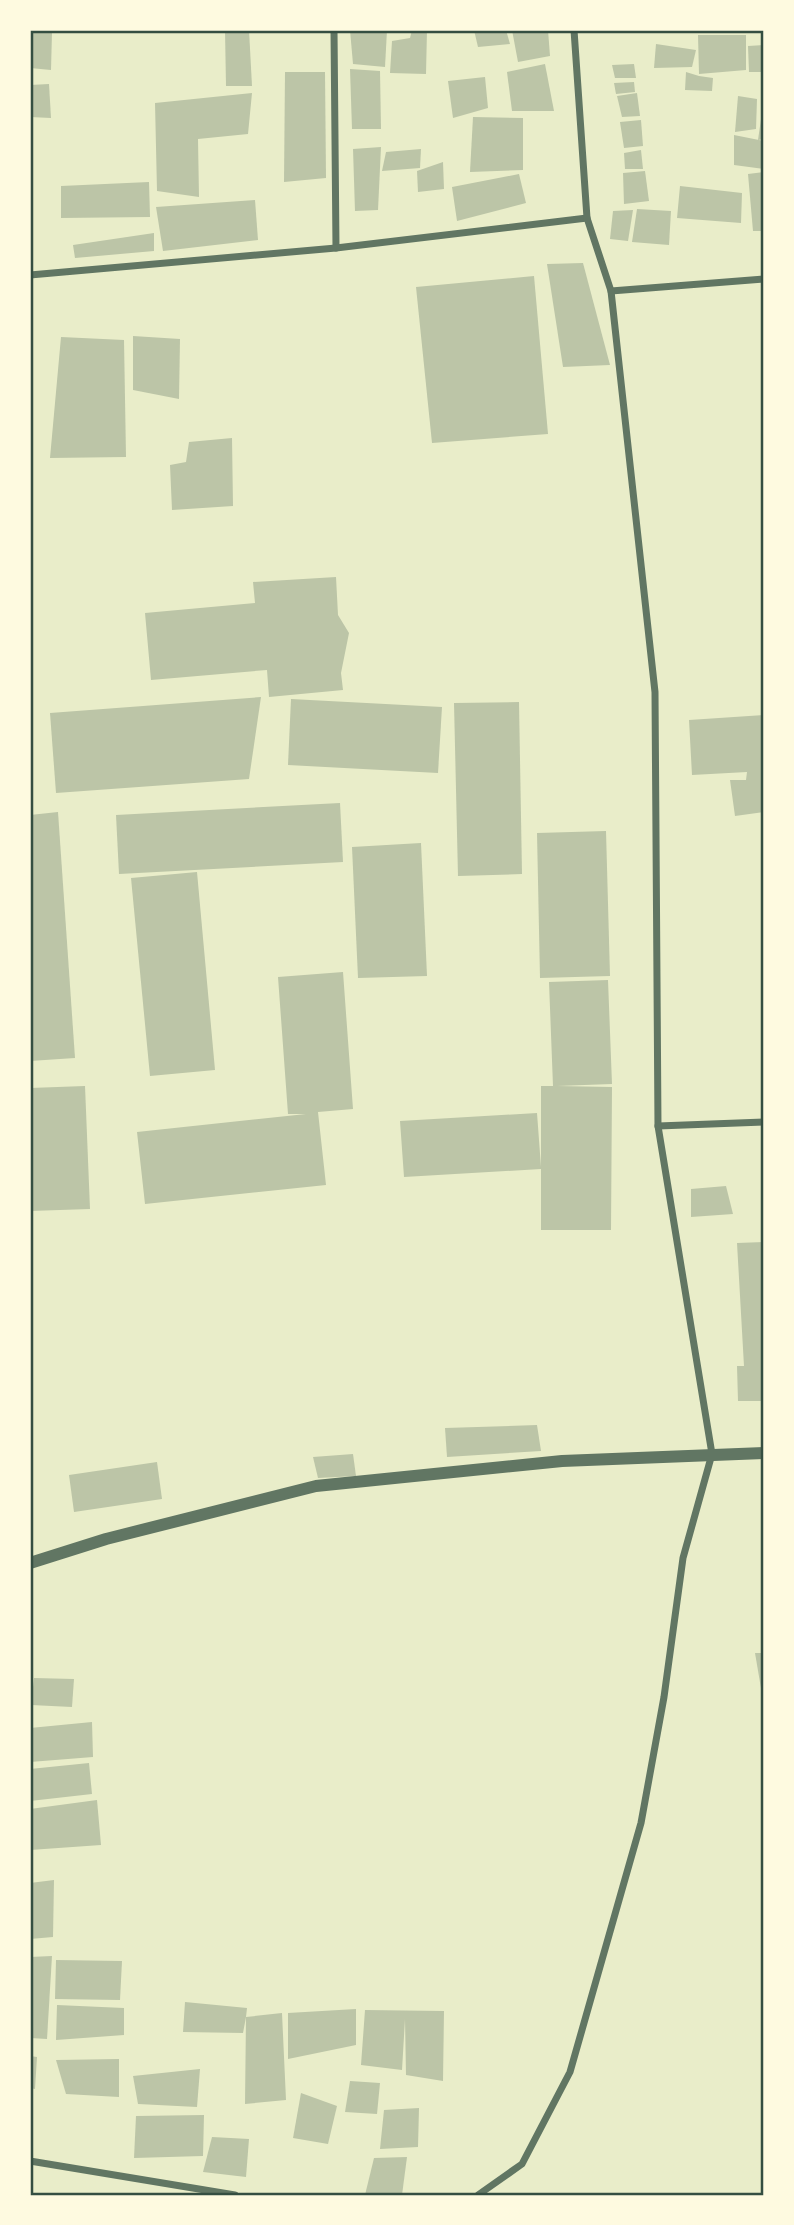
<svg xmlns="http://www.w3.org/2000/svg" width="794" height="2225" viewBox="0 0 794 2225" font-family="Ubuntu,sans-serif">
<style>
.building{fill:#bcc5a7}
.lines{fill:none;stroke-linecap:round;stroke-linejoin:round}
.minor{stroke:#617663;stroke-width:7}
.tertiary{stroke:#617663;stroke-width:12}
.neatline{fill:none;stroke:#344e41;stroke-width:2.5}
</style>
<rect width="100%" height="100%" fill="#e9edc9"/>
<g class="building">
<polygon points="225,30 249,30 252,86 226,86"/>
<polygon points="350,30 387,30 385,67 353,64"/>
<polygon points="412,30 427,30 426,74 390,73 392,41 410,38"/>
<polygon points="474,30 506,30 510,44 478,47"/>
<polygon points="512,30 548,30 550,56 518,62"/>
<polygon points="30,31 52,32 51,70 30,68"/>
<polygon points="698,35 746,35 746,70 699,74"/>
<polygon points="656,44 696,50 692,67 654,68"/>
<polygon points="764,45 764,72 749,72 748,46"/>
<polygon points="545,64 554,111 512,111 507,72"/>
<polygon points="634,64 636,78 615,78 612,65"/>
<polygon points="350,69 380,71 381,129 352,129"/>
<polygon points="285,72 325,72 326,178 284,182"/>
<polygon points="686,72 699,76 713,78 712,91 685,90"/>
<polygon points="485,77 488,108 453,118 448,81"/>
<polygon points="634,82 635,92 616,94 614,83"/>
<polygon points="49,84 51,118 30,117 30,85"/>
<polygon points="252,93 248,134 198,139 199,197 157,191 155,103"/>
<polygon points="637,93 640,116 622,117 617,96"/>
<polygon points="738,96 757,99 756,129 735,132"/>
<polygon points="763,105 764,139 758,140"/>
<polygon points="473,117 523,118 523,170 470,172"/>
<polygon points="641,120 643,146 624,148 620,122"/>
<polygon points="734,135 764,141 764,169 734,165"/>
<polygon points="381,147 378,210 355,211 353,149"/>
<polygon points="421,149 420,168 382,171 386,152"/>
<polygon points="641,150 643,169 625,169 624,153"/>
<polygon points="443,162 444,189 418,192 417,171"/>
<polygon points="645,171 649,201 624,204 623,173"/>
<polygon points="764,172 764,231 753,231 748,174"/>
<polygon points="519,174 526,203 457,221 452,187"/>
<polygon points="149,182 150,217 61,218 61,186"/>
<polygon points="680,186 742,193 741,223 677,218"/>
<polygon points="255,200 258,240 163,251 156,207"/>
<polygon points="637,209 671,211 669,245 632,242"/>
<polygon points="633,210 628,241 610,239 613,211"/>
<polygon points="154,233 154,251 75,258 73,245"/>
<polygon points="583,263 610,365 563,367 547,264"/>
<polygon points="534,276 548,434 432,443 416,287"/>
<polygon points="133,336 180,339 179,399 133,390"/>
<polygon points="61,337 124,340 126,457 50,458"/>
<polygon points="232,438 233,506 172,510 170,465 186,462 189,442"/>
<polygon points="336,577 338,615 349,633 341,673 343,690 269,697 267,670 151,680 145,613 255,603 253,582"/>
<polygon points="261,697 249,779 56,793 50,713"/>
<polygon points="291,699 442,707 438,773 288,765"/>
<polygon points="519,702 522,874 458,876 454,703"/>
<polygon points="764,715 764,812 735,816 730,780 746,780 747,772 692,775 689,720"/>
<polygon points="340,803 343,862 119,874 116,815"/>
<polygon points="58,812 75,1058 30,1061 30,815"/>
<polygon points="606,831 610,976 540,978 537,833"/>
<polygon points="421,843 427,976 358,978 352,847"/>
<polygon points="197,872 215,1070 150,1076 131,878"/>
<polygon points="343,972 353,1109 318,1112 326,1185 145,1204 137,1132 306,1114 288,1114 278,977"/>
<polygon points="608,980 612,1084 557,1086 612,1087 611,1230 541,1230 541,1169 404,1177 400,1121 537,1113 541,1167 541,1086 553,1086 549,982"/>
<polygon points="85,1086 90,1209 30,1211 30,1088"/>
<polygon points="726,1186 733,1214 691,1217 691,1189"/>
<polygon points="764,1242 764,1401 738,1401 737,1366 744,1366 737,1243"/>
<polygon points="537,1425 541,1451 447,1457 445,1428"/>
<polygon points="353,1454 356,1476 318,1478 313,1457"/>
<polygon points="157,1462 162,1499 74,1512 69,1475"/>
<polygon points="755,1653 764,1653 764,1700 763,1700"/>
<polygon points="34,1678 74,1679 72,1707 31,1705"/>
<polygon points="92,1722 93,1757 30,1762 30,1728"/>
<polygon points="89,1763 92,1794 30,1801 30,1769"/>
<polygon points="97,1800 101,1845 30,1850 30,1809"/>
<polygon points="54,1880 53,1937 30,1939 30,1883"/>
<polygon points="52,1956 47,2039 30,2038 30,1957"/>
<polygon points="56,1960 122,1961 120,2000 55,1999"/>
<polygon points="185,2002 247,2008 246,2017 282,2013 286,2100 245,2104 246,2017 243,2033 183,2032"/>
<polygon points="57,2005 124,2008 124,2035 56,2040"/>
<polygon points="356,2009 356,2045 288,2059 288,2013"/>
<polygon points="365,2010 444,2011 443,2081 406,2075 405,2019 402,2070 361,2065"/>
<polygon points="30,2056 37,2057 35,2089 30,2088"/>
<polygon points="119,2059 119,2097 66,2094 56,2060"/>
<polygon points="200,2069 197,2107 138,2104 133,2076"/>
<polygon points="350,2081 380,2083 377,2114 345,2112"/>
<polygon points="301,2093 337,2106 328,2144 293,2138"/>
<polygon points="419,2108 418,2147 380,2149 384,2110"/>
<polygon points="204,2115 203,2156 134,2158 136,2116"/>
<polygon points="212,2137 249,2139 246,2177 203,2172"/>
<polygon points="407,2157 402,2195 365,2195 374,2158"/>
</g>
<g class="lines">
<g class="minor">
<polyline points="334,30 336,248"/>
<polyline points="30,275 336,248 587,218"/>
<polyline points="611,291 764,279"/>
<polyline points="658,1126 764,1122"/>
<polyline points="30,2161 235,2195"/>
<polyline points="478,2195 522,2164 570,2072 641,1823 664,1697 683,1558 712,1454 658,1126 655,692 611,291 587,218 574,30"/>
</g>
<polyline class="tertiary" points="30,1563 106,1539 316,1486 562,1461 764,1453"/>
</g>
<rect width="794" height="2225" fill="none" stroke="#fefae0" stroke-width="63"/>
<rect x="32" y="32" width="730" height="2162" class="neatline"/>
</svg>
